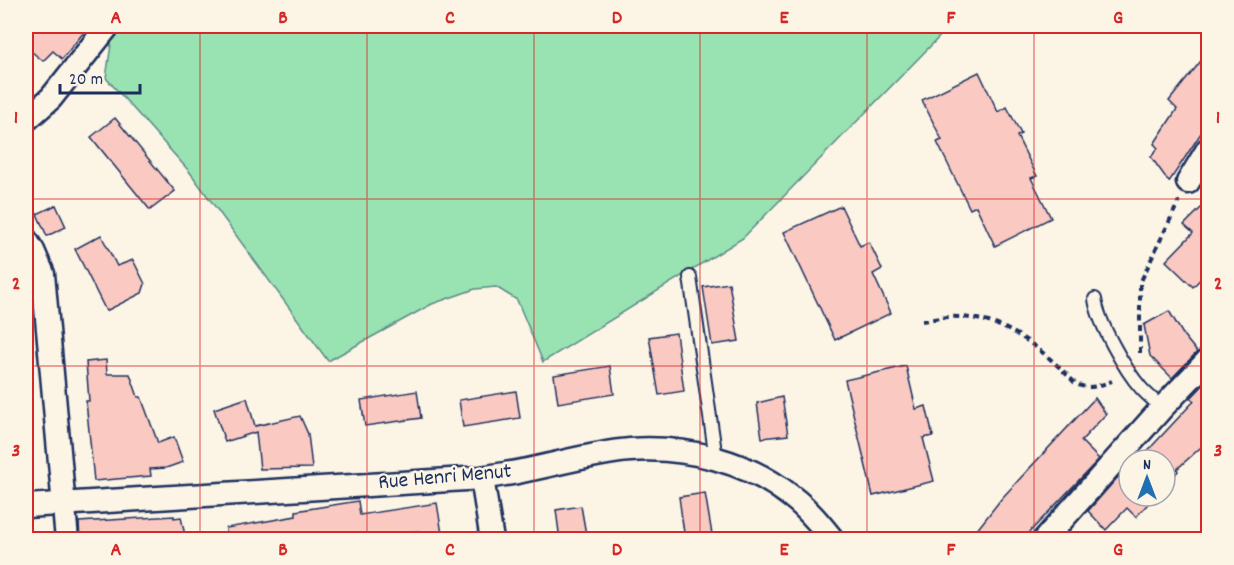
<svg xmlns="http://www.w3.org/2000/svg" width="1234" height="565" viewBox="0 0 1234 565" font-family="Dekko,sans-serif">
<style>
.green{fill:#99e2b1;stroke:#5a8888;stroke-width:1.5}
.building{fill:#fac9c2;stroke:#1b2f5e;stroke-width:1.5}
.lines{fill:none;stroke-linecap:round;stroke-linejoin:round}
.service-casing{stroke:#1b2f5e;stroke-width:16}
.minor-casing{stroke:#1b2f5e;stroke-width:27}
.path{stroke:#1b2f5e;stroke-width:4;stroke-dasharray:6 4.5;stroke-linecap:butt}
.service{stroke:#fcf5e5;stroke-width:12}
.minor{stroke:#fcf5e5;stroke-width:22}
.grid{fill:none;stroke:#d62828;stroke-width:1.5;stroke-opacity:0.55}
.labels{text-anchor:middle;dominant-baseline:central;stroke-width:4.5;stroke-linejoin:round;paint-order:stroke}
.street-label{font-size:22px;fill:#1b2f5e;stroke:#fcf5e5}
.neatline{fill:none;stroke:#d62828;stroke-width:2}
.grid-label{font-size:20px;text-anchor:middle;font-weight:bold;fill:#d62828}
</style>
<rect width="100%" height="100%" fill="#fcf5e5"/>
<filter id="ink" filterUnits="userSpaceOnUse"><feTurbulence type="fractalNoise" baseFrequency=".0167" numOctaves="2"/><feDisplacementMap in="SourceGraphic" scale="12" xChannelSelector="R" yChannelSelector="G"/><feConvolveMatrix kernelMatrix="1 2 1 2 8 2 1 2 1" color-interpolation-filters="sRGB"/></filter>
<g filter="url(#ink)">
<polygon class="green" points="122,26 950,26 743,238 543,362 517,300 496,287 475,289 432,304 328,361 189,171 106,78 112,38"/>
<g class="building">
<polygon points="32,26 89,26 62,59 53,51 43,61 26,47 26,33"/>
<polygon points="1209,51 1209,121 1169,182 1151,157 1158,148 1154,144 1177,109 1169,101"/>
<polygon points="979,72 998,112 1007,107 1021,134 1017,136 1037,176 1031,178 1051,218 995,246 976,206 970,209 937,142 942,140 922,100"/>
<polygon points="115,118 175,191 150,210 91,137"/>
<polygon points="1209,200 1209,270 1193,287 1166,261 1193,233 1184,225"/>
<polygon points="56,205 66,227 47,236 37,214"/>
<polygon points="841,206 860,246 869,242 882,269 873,274 891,313 835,340 784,232"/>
<polygon points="101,235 117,266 133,260 145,284 142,293 106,311 75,249"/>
<polygon points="729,283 739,341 712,345 703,287"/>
<polygon points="1169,311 1184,336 1197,352 1172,378 1150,356 1144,325"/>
<polygon points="676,333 684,391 659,395 649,337"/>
<polygon points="106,360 107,374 130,374 138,397 141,397 158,443 174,437 183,462 166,468 150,469 151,476 94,481 86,401 89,401 86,362"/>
<polygon points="610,366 614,394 558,403 554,375"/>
<polygon points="906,366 916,409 926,406 933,436 923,438 934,481 873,496 845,380"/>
<polygon points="1209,379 1209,440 1177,469 1178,471 1165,485 1165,460 1139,460 1194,401 1191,398"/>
<polygon points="417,391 421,418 365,426 361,400"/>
<polygon points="516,391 520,418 463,427 459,400"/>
<polygon points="782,397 788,435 762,438 757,403"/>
<polygon points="247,398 255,426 300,416 308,434 312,468 260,469 256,432 225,442 214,409"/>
<polygon points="1095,398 1106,414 1081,441 1099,459 1022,540 969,540 1002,498"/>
<polygon points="1129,471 1129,496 1155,496 1136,517 1127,508 1106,530 1088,511 1118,477 1121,480"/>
<polygon points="705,493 713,540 685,540 679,497"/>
<polygon points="358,501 360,515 437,503 443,540 419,540 418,531 356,540 227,540 226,528 296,516 296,511"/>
<polygon points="581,506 587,540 560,540 556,510"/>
<polygon points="174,516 174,518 181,517 186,540 80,540 79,522"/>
</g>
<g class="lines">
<g class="service-casing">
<g id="service">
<polyline points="690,277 716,459"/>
<path d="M 1095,299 C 1098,322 1125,370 1141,388 C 1147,395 1155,401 1162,408"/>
</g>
</g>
<g class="minor-casing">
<g id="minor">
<polyline points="26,120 51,98 108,26"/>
<polyline points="1188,182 1208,149"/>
<polyline points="26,240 33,251 43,274 67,540"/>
<polyline points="482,478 492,540"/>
<path d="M 26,506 L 482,478 C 495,475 509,474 522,471 C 558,464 593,453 630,450 C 686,446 748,461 792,497 C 808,509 821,525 833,540"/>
<polyline points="1044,540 1162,408 1208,360"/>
</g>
</g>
<g class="path">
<path d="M 922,321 C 934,319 947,316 959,317 C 1008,319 1043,350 1076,384 C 1089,390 1099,386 1112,381"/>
<polyline points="1140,353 1140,283 1179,201"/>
</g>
<use href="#service" class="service"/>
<use href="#minor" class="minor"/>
</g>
</g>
<path class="grid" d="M 200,26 L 200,540M 367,26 L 367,540M 534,26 L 534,540M 700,26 L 700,540M 867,26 L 867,540M 1034,26 L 1034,540M 26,199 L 1208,199M 26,366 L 1208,366"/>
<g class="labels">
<g class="street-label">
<text transform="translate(445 478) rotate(-5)">Rue Henri Menut</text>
</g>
</g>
<rect width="1234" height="565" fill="none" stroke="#fcf5e5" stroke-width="66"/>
<g transform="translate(1147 478)"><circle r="28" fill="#fcf5e5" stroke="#a2a6af" stroke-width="1.5"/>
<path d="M0-4.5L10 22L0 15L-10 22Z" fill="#1f6fb2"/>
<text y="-9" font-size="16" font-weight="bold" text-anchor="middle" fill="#1b2f5e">N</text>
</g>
<path d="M60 84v9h80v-9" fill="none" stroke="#1b2f5e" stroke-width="3"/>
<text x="69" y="84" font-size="18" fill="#1b2f5e" stroke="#fcf5e5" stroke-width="4.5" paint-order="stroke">20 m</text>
<rect x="33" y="33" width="1168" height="499" class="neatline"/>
<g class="grid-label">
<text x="116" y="23">A</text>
<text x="283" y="23">B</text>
<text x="450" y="23">C</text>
<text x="617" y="23">D</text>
<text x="784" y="23">E</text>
<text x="951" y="23">F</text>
<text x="1118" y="23">G</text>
<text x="16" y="123">1</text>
<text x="1218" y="123">1</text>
<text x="16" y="289">2</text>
<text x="1218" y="289">2</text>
<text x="16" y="456">3</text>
<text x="1218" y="456">3</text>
<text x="116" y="555">A</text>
<text x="283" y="555">B</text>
<text x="450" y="555">C</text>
<text x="617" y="555">D</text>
<text x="784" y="555">E</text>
<text x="951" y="555">F</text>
<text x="1118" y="555">G</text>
</g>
</svg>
